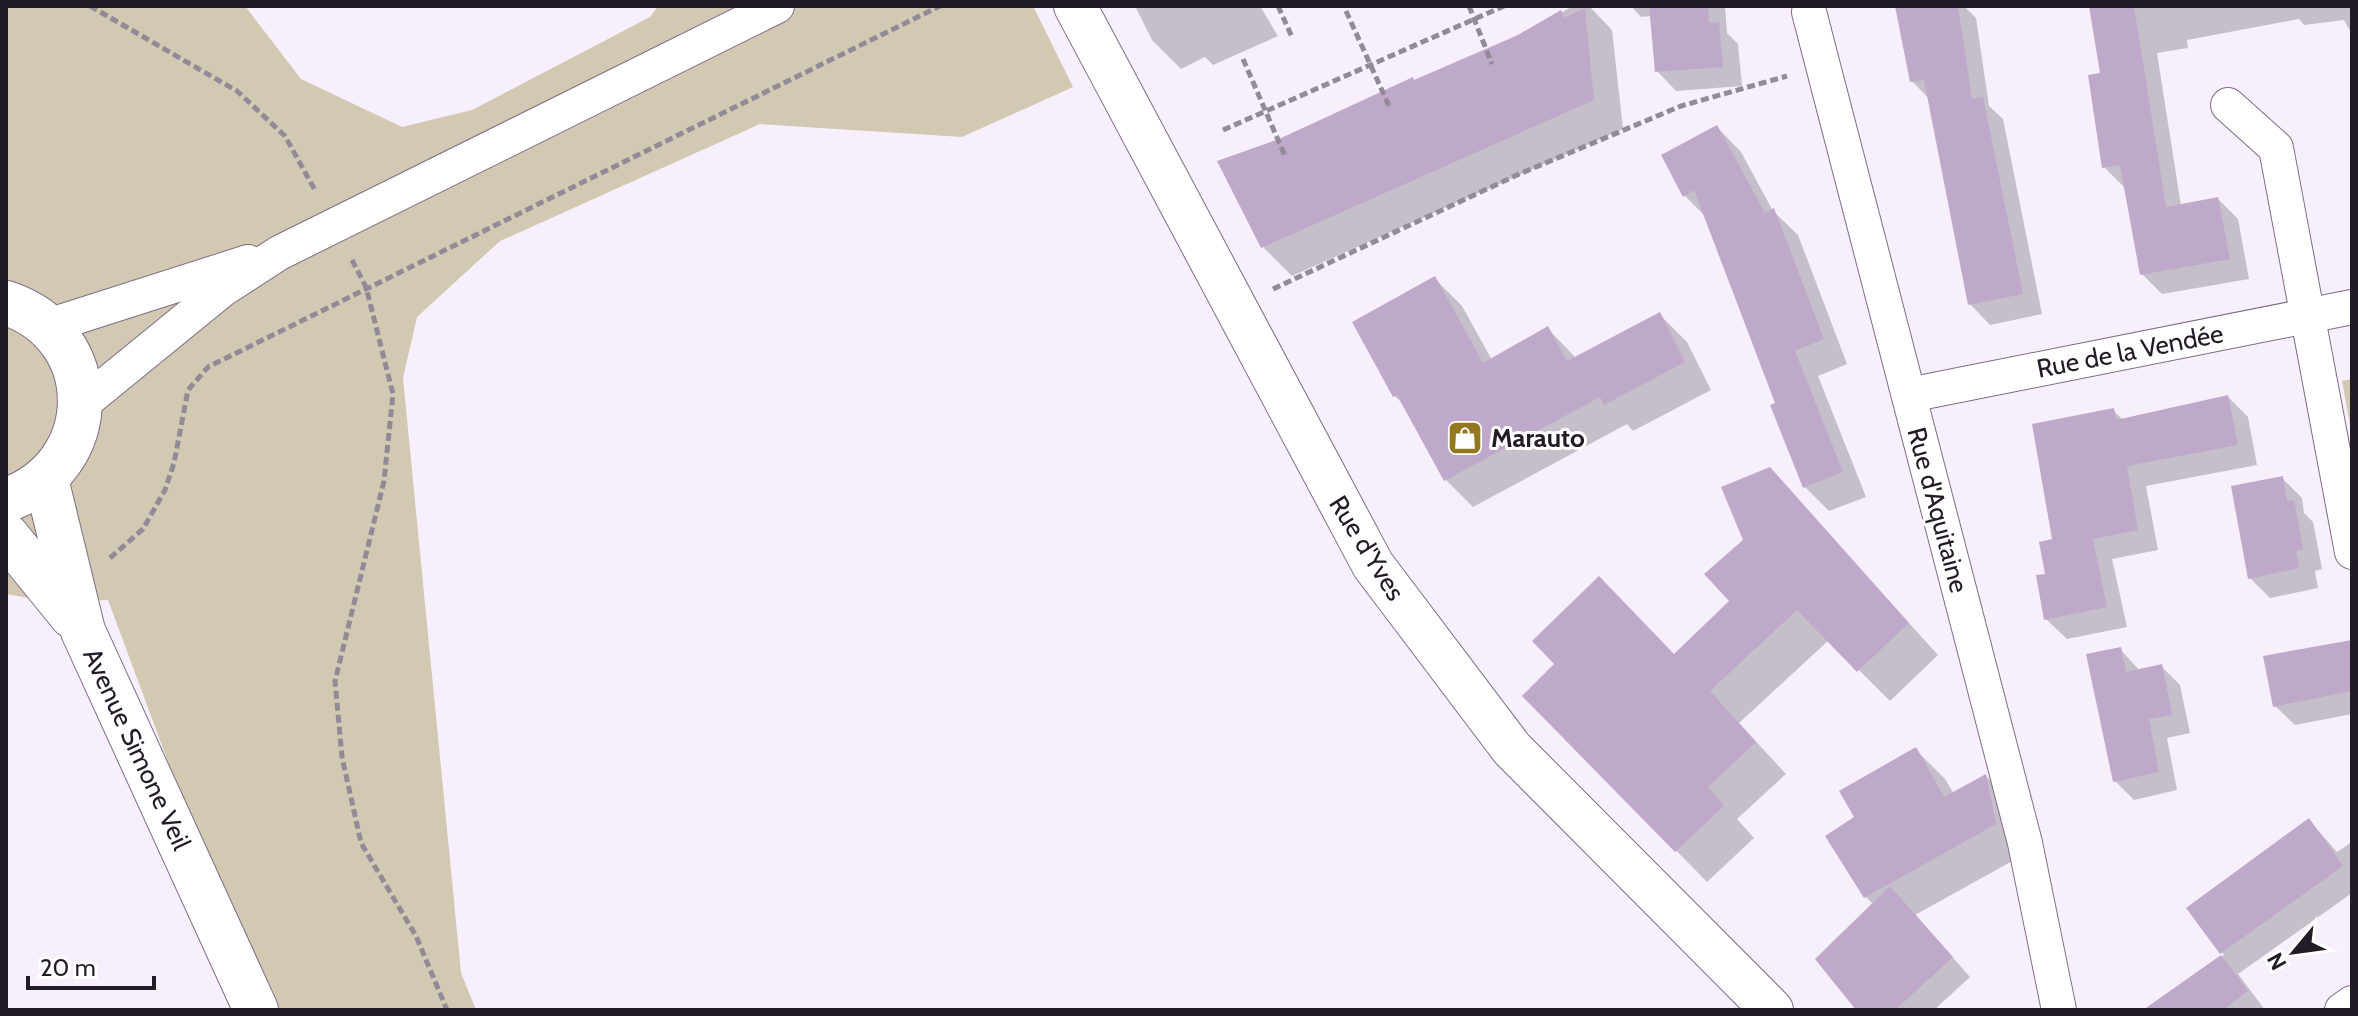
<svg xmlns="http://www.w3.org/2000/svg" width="2358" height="1016" viewBox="0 0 2358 1016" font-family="Cabin,sans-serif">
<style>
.green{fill:#d1c9b1}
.shadow{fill:#0003}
.building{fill:#bfa9cb}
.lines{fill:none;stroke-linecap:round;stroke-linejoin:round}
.minor-casing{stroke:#7e6c88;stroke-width:36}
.tertiary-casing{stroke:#7e6c88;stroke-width:44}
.secondary-casing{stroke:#7e6c88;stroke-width:46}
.path{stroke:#928b97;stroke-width:5;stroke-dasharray:8 4;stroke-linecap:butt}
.minor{stroke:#fff;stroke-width:34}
.tertiary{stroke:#fff;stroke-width:42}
.secondary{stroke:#fff;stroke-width:44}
.labels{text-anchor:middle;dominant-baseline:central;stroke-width:6;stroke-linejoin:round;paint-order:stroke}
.street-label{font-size:26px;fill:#221b26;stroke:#fff}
.poi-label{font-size:26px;font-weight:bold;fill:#221b26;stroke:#fff;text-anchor:start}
</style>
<rect width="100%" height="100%" fill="#f7effc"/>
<g class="green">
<polygon points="6,6 245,6 301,79 402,127 472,110 650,17 658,6 1033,6 1073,87 962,137 760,124 500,241 417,317 403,378 461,973 476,1010 260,1010 108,600 50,602 6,594"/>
<polygon points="2352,379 2352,435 2342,381"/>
</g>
<g class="shadow">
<polygon points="1135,6 1260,6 1278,36 1213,65 1205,57 1181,69 1152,40"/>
<polygon points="1573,6 1589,6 1612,30 1623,129 1292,276 1263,247 1279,141 1519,36"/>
<polygon points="1631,6 1725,6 1727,33 1738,44 1742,86 1676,91 1657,71 1652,16 1641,17"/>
<polygon points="1909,6 1964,6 1976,18 1989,106 2003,119 2042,314 1990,325 1970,304 1929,99 1912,81"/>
<polygon points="2091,6 2352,6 2352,34 2344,20 2304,25 2299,19 2187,40 2188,48 2157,53 2181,206 2218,199 2238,219 2249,279 2162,294 2142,274 2124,187 2104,167 2102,75"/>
<polygon points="1717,127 1741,152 1773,211 1798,235 1847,364 1818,376 1866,497 1829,511 1805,487 1778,404 1707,218 1685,196"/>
<polygon points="1435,279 1462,306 1492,360 1548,329 1576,358 1660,315 1687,342 1711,390 1633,431 1627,424 1473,507 1446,480 1406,407 1395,396"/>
<polygon points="2228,397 2248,417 2257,465 2146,486 2158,550 2112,559 2127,627 2067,639 2046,619 2047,576 2055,540 2113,410 2124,421"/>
<polygon points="1770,470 1938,655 1890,701 1829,640 1739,723 1786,774 1737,819 1754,838 1707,882 1525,696 1675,656 1732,602 1745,540"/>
<polygon points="2282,478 2302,498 2304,513 2313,522 2322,569 2315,571 2318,588 2270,598 2250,578"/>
<polygon points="2352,641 2352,714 2295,725 2275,706"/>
<polygon points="2121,650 2140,671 2161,666 2180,685 2190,733 2167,738 2177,790 2134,800 2115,781"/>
<polygon points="1915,749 1945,779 1954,794 1986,776 2015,805 2025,854 1915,915 1970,977 1934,1010 1858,1010 1874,905 1865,896 1857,818"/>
<polygon points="2309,820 2337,852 2352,842 2352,893 2238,974 2265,1010 2147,1010 2224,955 2189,908"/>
</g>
<g class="building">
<polygon points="1649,6 1708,6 1709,23 1719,22 1723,67 1655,72"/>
<polygon points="1895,6 1958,6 1972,99 1983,97 2023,294 1968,305 1924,80 1910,82"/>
<polygon points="2089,6 2134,6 2166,207 2218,197 2230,259 2140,275 2120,165 2102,168 2088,75 2100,73"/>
<polygon points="1585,8 1594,100 1261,248 1217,161 1279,139 1413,77 1414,80 1518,35 1561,10 1564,18"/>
<polygon points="1717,125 1765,213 1774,208 1824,339 1795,351 1843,472 1803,488 1770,405 1775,403 1694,190 1683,197 1661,155"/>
<polygon points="1435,276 1483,363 1548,326 1567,361 1660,312 1685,362 1604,405 1600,397 1444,481 1397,395 1393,397 1352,322"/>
<polygon points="2228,395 2238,445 2127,466 2138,530 2093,539 2107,607 2044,620 2036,575 2045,574 2039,542 2052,539 2032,424 2114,408 2116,420"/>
<polygon points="1770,467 1909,623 1857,672 1797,610 1710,691 1756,742 1708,787 1724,806 1675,852 1522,696 1554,664 1532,641 1599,576 1674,654 1729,601 1704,574 1743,540 1721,487"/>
<polygon points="2283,476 2287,501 2294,500 2303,549 2296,551 2299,568 2248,579 2231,486"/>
<polygon points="2352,640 2352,691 2273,707 2263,656"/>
<polygon points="2121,647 2126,672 2162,664 2172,715 2149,719 2159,772 2113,782 2086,654"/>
<polygon points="1916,747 1944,797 1986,774 1996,824 1864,898 1825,836 1854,817 1839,791"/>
<polygon points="2309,818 2343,866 2220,954 2186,908"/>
<polygon points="1890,886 1953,957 1895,1010 1856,1010 1815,959"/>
<polygon points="2221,955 2248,991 2223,1010 2143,1010"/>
</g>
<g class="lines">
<g class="minor-casing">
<g id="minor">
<polyline points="1809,12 2025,843 2059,1010"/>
<polyline points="2228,105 2276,148 2352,552"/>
<polyline points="48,326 248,262"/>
<polyline points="1909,395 2352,307"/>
<polyline points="81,405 222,290 279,253 777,6"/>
<polyline points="2342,1010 2352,1003"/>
</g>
</g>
<g class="tertiary-casing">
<polyline id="tertiary" points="1075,6 1373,565 1512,749 1772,1010"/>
</g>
<g class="secondary-casing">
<g id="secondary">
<path d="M 6,303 C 105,335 104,467 6,500"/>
<polyline points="46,479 83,631 256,1010"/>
<polyline points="6,535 72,616"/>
</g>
</g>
<g class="path">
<polyline points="90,6 237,91 285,136 316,192"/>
<polyline points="1278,6 1292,37"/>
<polyline points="1469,6 1492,64"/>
<polyline points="1346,11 1390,108"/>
<polyline points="1243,59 1285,156"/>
<polyline points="1223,130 1504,6"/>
<polyline points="352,260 366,287 393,394 384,481 335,681 342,757 361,843 416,936 447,1010"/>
<polyline points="1273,289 1517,175 1681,106 1787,76"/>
<polyline points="110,558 143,529 165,490 174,463 188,390 208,367 940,6"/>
</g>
<use href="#minor" class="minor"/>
<use href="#tertiary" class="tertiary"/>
<use href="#secondary" class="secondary"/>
</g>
<defs>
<g id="shop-square" transform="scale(1.8)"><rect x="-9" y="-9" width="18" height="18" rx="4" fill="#947820" stroke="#fff"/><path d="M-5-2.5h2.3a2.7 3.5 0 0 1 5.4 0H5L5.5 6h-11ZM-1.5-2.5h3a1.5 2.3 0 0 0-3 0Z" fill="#fff"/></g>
</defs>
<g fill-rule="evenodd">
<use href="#shop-square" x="1465" y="438"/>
</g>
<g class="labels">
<g class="street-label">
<text transform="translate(2130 351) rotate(-11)">Rue de la Vendée</text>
<text transform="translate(1938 510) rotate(75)">Rue d'Aquitaine</text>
<text transform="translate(1367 548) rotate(58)">Rue d'Yves</text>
<text transform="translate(137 749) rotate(65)">Avenue Simone Veil</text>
</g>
<g class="poi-label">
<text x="1491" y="438">Marauto</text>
</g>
</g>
<rect width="2358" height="1016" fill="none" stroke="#221b26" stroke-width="16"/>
<g transform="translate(2294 952) rotate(241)" stroke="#ffffff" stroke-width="6" paint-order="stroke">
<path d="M0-6L14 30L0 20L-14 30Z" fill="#221b26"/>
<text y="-12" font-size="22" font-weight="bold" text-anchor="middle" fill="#221b26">N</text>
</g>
<path d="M28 976v12h126v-12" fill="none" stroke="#221b26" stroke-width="4"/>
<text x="40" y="976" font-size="24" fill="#221b26" stroke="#ffffff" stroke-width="6" paint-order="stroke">20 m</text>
</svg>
